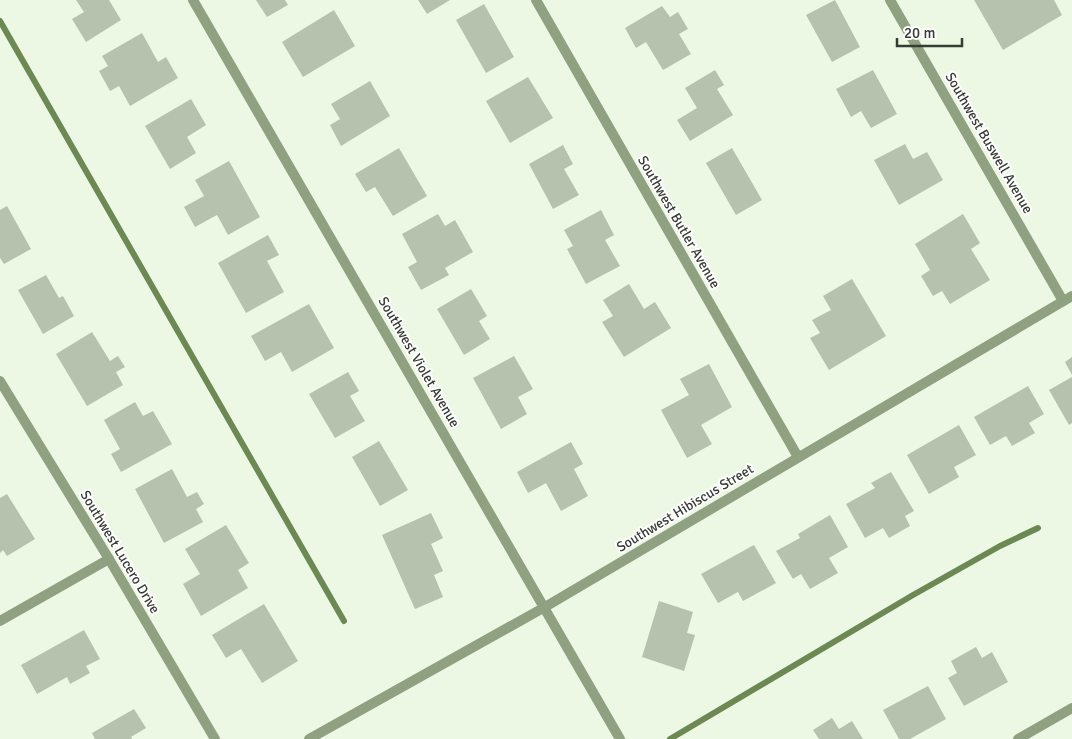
<svg xmlns="http://www.w3.org/2000/svg" width="1072" height="739" viewBox="0 0 1072 739" font-family="Signika,sans-serif">
<style>
.lines{fill:none;stroke-linecap:round;stroke-linejoin:round}
.stream{stroke:#6d8953;stroke-width:6}
.building{fill:#b7c2ae}
.street{stroke:#90a182;stroke-width:10}
.labels{text-anchor:middle;dominant-baseline:central;stroke-width:4;stroke-linejoin:round;paint-order:stroke}
.street-label{font-size:14px;fill:#363b33;stroke:#fff}
</style>
<rect width="100%" height="100%" fill="#ecf8e3"/>
<g class="lines">
<g class="stream">
<polyline points="0,21 344,621"/>
<polyline points="670,739 913,595 1000,546 1038,528"/>
</g>
</g>
<g class="building">
<polygon points="76,0 109,0 121,20 86,42 72,19 84,12"/>
<polygon points="256,0 285,0 288,5 267,17"/>
<polygon points="418,0 450,0 427,14"/>
<polygon points="835,0 860,47 832,62 806,15"/>
<polygon points="974,0 1054,0 1062,15 1003,50"/>
<polygon points="484,4 514,57 486,73 456,20"/>
<polygon points="662,6 670,17 678,12 688,29 679,34 691,54 663,70 646,42 636,48 625,28"/>
<polygon points="334,10 355,46 303,77 282,42"/>
<polygon points="142,33 158,62 166,57 178,78 130,106 119,86 110,91 99,71 108,66 102,56"/>
<polygon points="715,70 724,85 717,89 733,115 690,141 677,120 697,108 685,88"/>
<polygon points="873,70 897,114 871,128 861,111 851,117 836,89"/>
<polygon points="528,77 553,118 510,143 486,101"/>
<polygon points="370,81 390,116 341,146 330,125 340,119 331,104"/>
<polygon points="191,99 206,125 187,137 196,153 170,169 145,126"/>
<polygon points="905,144 913,159 927,152 943,180 899,205 874,160"/>
<polygon points="563,145 573,164 564,169 579,195 553,209 529,164"/>
<polygon points="399,148 427,196 393,216 375,187 366,192 355,174"/>
<polygon points="732,148 762,200 736,215 706,163"/>
<polygon points="229,161 260,217 228,235 217,215 195,227 184,207 204,196 195,180"/>
<polygon points="7,206 31,249 4,264 0,258 0,210"/>
<polygon points="601,210 614,235 605,240 620,266 586,284 567,249 573,246 564,230"/>
<polygon points="438,214 445,226 455,220 473,252 445,268 449,275 421,290 408,267 417,262 402,234"/>
<polygon points="963,214 980,243 971,249 990,280 950,304 942,291 933,296 921,276 930,270 915,244"/>
<polygon points="268,235 279,255 267,261 284,292 246,313 218,263"/>
<polygon points="46,275 59,298 63,296 74,316 43,334 18,290"/>
<polygon points="852,279 886,336 829,370 810,338 820,333 812,320 831,310 823,296"/>
<polygon points="629,284 644,309 655,302 671,328 624,357 602,322 613,316 603,300"/>
<polygon points="471,289 487,316 479,321 490,339 464,355 437,309"/>
<polygon points="309,304 334,348 292,372 281,352 265,361 251,336"/>
<polygon points="92,332 110,361 118,356 125,367 116,372 123,385 87,406 56,354"/>
<polygon points="514,356 533,389 518,397 527,414 501,429 473,378"/>
<polygon points="1072,357 1072,375 1065,362"/>
<polygon points="709,364 732,407 701,425 712,444 687,458 661,410 689,395 680,379"/>
<polygon points="348,372 359,391 350,396 365,421 335,438 309,394"/>
<polygon points="1072,377 1072,423 1069,425 1049,390"/>
<polygon points="1028,386 1044,414 1029,423 1035,433 1012,446 1006,436 990,445 974,417"/>
<polygon points="135,402 143,416 153,411 172,444 121,472 111,454 120,449 104,420"/>
<polygon points="959,425 976,455 954,467 959,477 929,494 907,455"/>
<polygon points="379,441 408,490 380,506 352,457"/>
<polygon points="571,442 583,464 574,469 588,496 561,511 546,483 528,493 517,472"/>
<polygon points="172,469 187,497 197,492 204,504 196,509 203,522 164,543 135,489"/>
<polygon points="891,472 914,511 905,516 910,526 889,538 883,528 865,538 846,504 875,488 871,483"/>
<polygon points="7,494 35,539 7,556 3,550 0,553 0,498"/>
<polygon points="431,513 443,538 431,544 443,571 434,575 443,597 415,609 382,535"/>
<polygon points="830,515 848,547 829,558 838,573 810,589 801,574 793,579 776,551 800,538 798,534"/>
<polygon points="226,525 249,563 238,570 248,588 201,616 183,584 200,574 185,549"/>
<polygon points="754,545 776,583 743,601 738,592 718,603 701,574"/>
<polygon points="659,601 693,612 687,633 695,635 684,671 642,657"/>
<polygon points="264,604 298,661 262,683 241,649 226,658 212,635"/>
<polygon points="84,630 100,659 86,666 90,673 70,684 67,677 37,694 21,665"/>
<polygon points="976,647 982,658 992,652 1008,682 964,706 948,678 957,673 951,661"/>
<polygon points="928,686 946,719 910,739 899,739 883,710"/>
<polygon points="134,709 146,728 131,737 132,739 95,739 92,733"/>
<polygon points="832,718 839,729 852,721 863,739 819,739 813,730"/>
</g>
<g class="lines">
<g class="street">
<polyline points="193,0 620,739"/>
<polyline points="536,0 798,457"/>
<polyline points="890,0 1063,301"/>
<polyline points="0,381 109,559 215,739"/>
<polyline points="0,621 109,559"/>
<polyline points="309,739 545,607 1072,296"/>
<polyline points="1018,739 1072,708"/>
</g>
</g>
<g class="labels">
<g class="street-label">
<text transform="translate(989 143) rotate(60)">Southwest Buswell Avenue</text>
<text transform="translate(679 222) rotate(60)">Southwest Butler Avenue</text>
<text transform="translate(419 362) rotate(60)">Southwest Violet Avenue</text>
<text transform="translate(685 508) rotate(-31)">Southwest Hibiscus Street</text>
<text transform="translate(120 552) rotate(59)">Southwest Lucero Drive</text>
</g>
</g>
<path d="M897 38v8h65v-8" fill="none" stroke="#363b33" stroke-width="2.5"/>
<text x="904" y="38" font-size="15" fill="#363b33" stroke="#ffffff" stroke-width="4" paint-order="stroke">20 m</text>
</svg>
